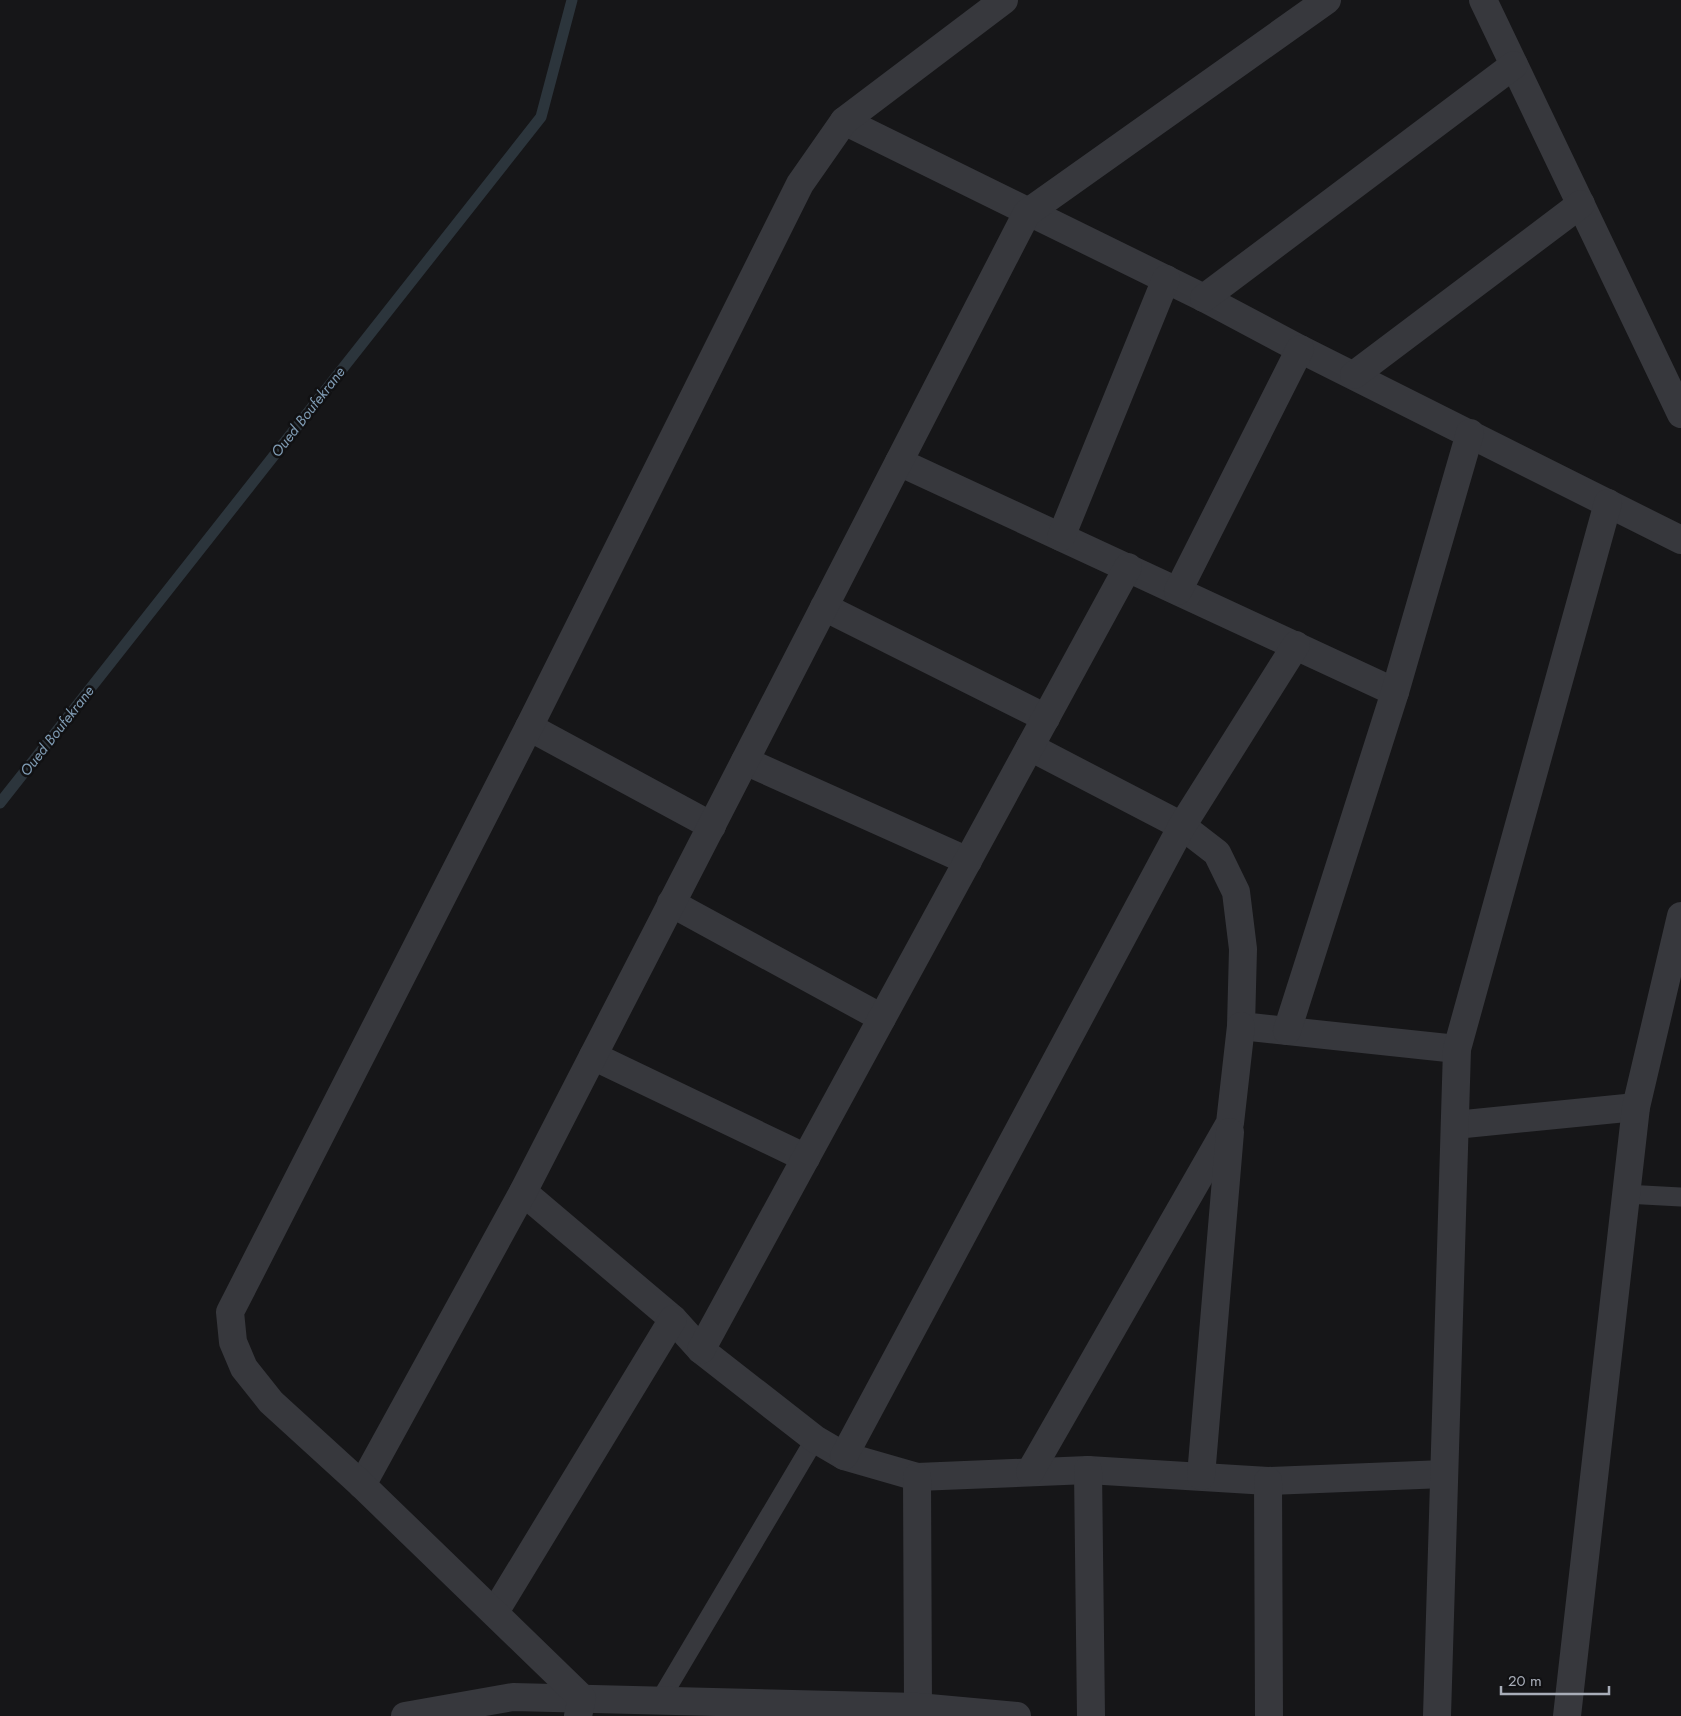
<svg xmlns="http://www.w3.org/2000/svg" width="1681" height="1716" viewBox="0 0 1681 1716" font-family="Jost,sans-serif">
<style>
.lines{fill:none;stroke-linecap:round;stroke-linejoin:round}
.stream{stroke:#2c353c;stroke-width:11}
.lane{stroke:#37383d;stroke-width:19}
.street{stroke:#37383d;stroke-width:28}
.labels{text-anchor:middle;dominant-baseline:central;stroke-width:5;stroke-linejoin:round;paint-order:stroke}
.water-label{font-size:15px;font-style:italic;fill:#7f9bb3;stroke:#111113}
</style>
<rect width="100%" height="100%" fill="#161618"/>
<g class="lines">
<polyline class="stream" points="0,803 541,117 572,0"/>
<g class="lane">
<polyline points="1625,1194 1681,1197"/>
<polyline points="660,1700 815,1439"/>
</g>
<g class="street">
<polyline points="1483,0 1681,414"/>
<polyline points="844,121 1204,298 1300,349 1681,540"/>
<polyline points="1204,298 1514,65"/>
<polyline points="1354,375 1581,204"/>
<polyline points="899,462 1395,692"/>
<polyline points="1061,537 1166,279"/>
<polyline points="1178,591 1300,349"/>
<polyline points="824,607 1046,718"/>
<polyline points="529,727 712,826"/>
<polyline points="1030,747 1182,826 1217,853 1236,892 1243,949 1241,1026 1457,1049"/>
<polyline points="745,761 968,861"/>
<polyline points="671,903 882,1018"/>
<polyline points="1287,1031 1395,692 1470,433"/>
<polyline points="593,1056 806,1158"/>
<polyline points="1455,1125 1636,1107"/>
<polyline points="523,1192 673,1319 701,1350 815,1439 844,1456 917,1477 1088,1470 1268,1481 1444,1474"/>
<polyline points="701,1350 1128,567"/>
<polyline points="844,1456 1182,826 1296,645"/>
<polyline points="1088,1470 1091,1716"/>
<polyline points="1030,1472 1230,1123 1241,1026"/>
<polyline points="1201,1476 1230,1132"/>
<polyline points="917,1477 918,1707"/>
<polyline points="1268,1481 1269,1716"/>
<polyline points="362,1485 523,1192 1027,213 1327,0"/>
<polyline points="495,1612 673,1319"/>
<polyline points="405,1716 513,1697 918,1707 1017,1716"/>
<polyline points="578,1716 582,1698 362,1485 271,1402 244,1368 233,1342 230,1312 529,727 800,184 844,121 1004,0"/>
<polyline points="1437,1716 1457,1049 1608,503"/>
<polyline points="1567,1716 1636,1107 1681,916"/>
</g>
</g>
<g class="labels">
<g class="water-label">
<text transform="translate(308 412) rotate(-52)">Oued Boufekrane</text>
<text transform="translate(57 731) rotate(-52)">Oued Boufekrane</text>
</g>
</g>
<path d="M1501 1686v8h108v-8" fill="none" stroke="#a8adb8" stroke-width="2.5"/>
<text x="1508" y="1686" font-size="15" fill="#a8adb8" stroke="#111113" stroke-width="4" paint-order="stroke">20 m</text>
</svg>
